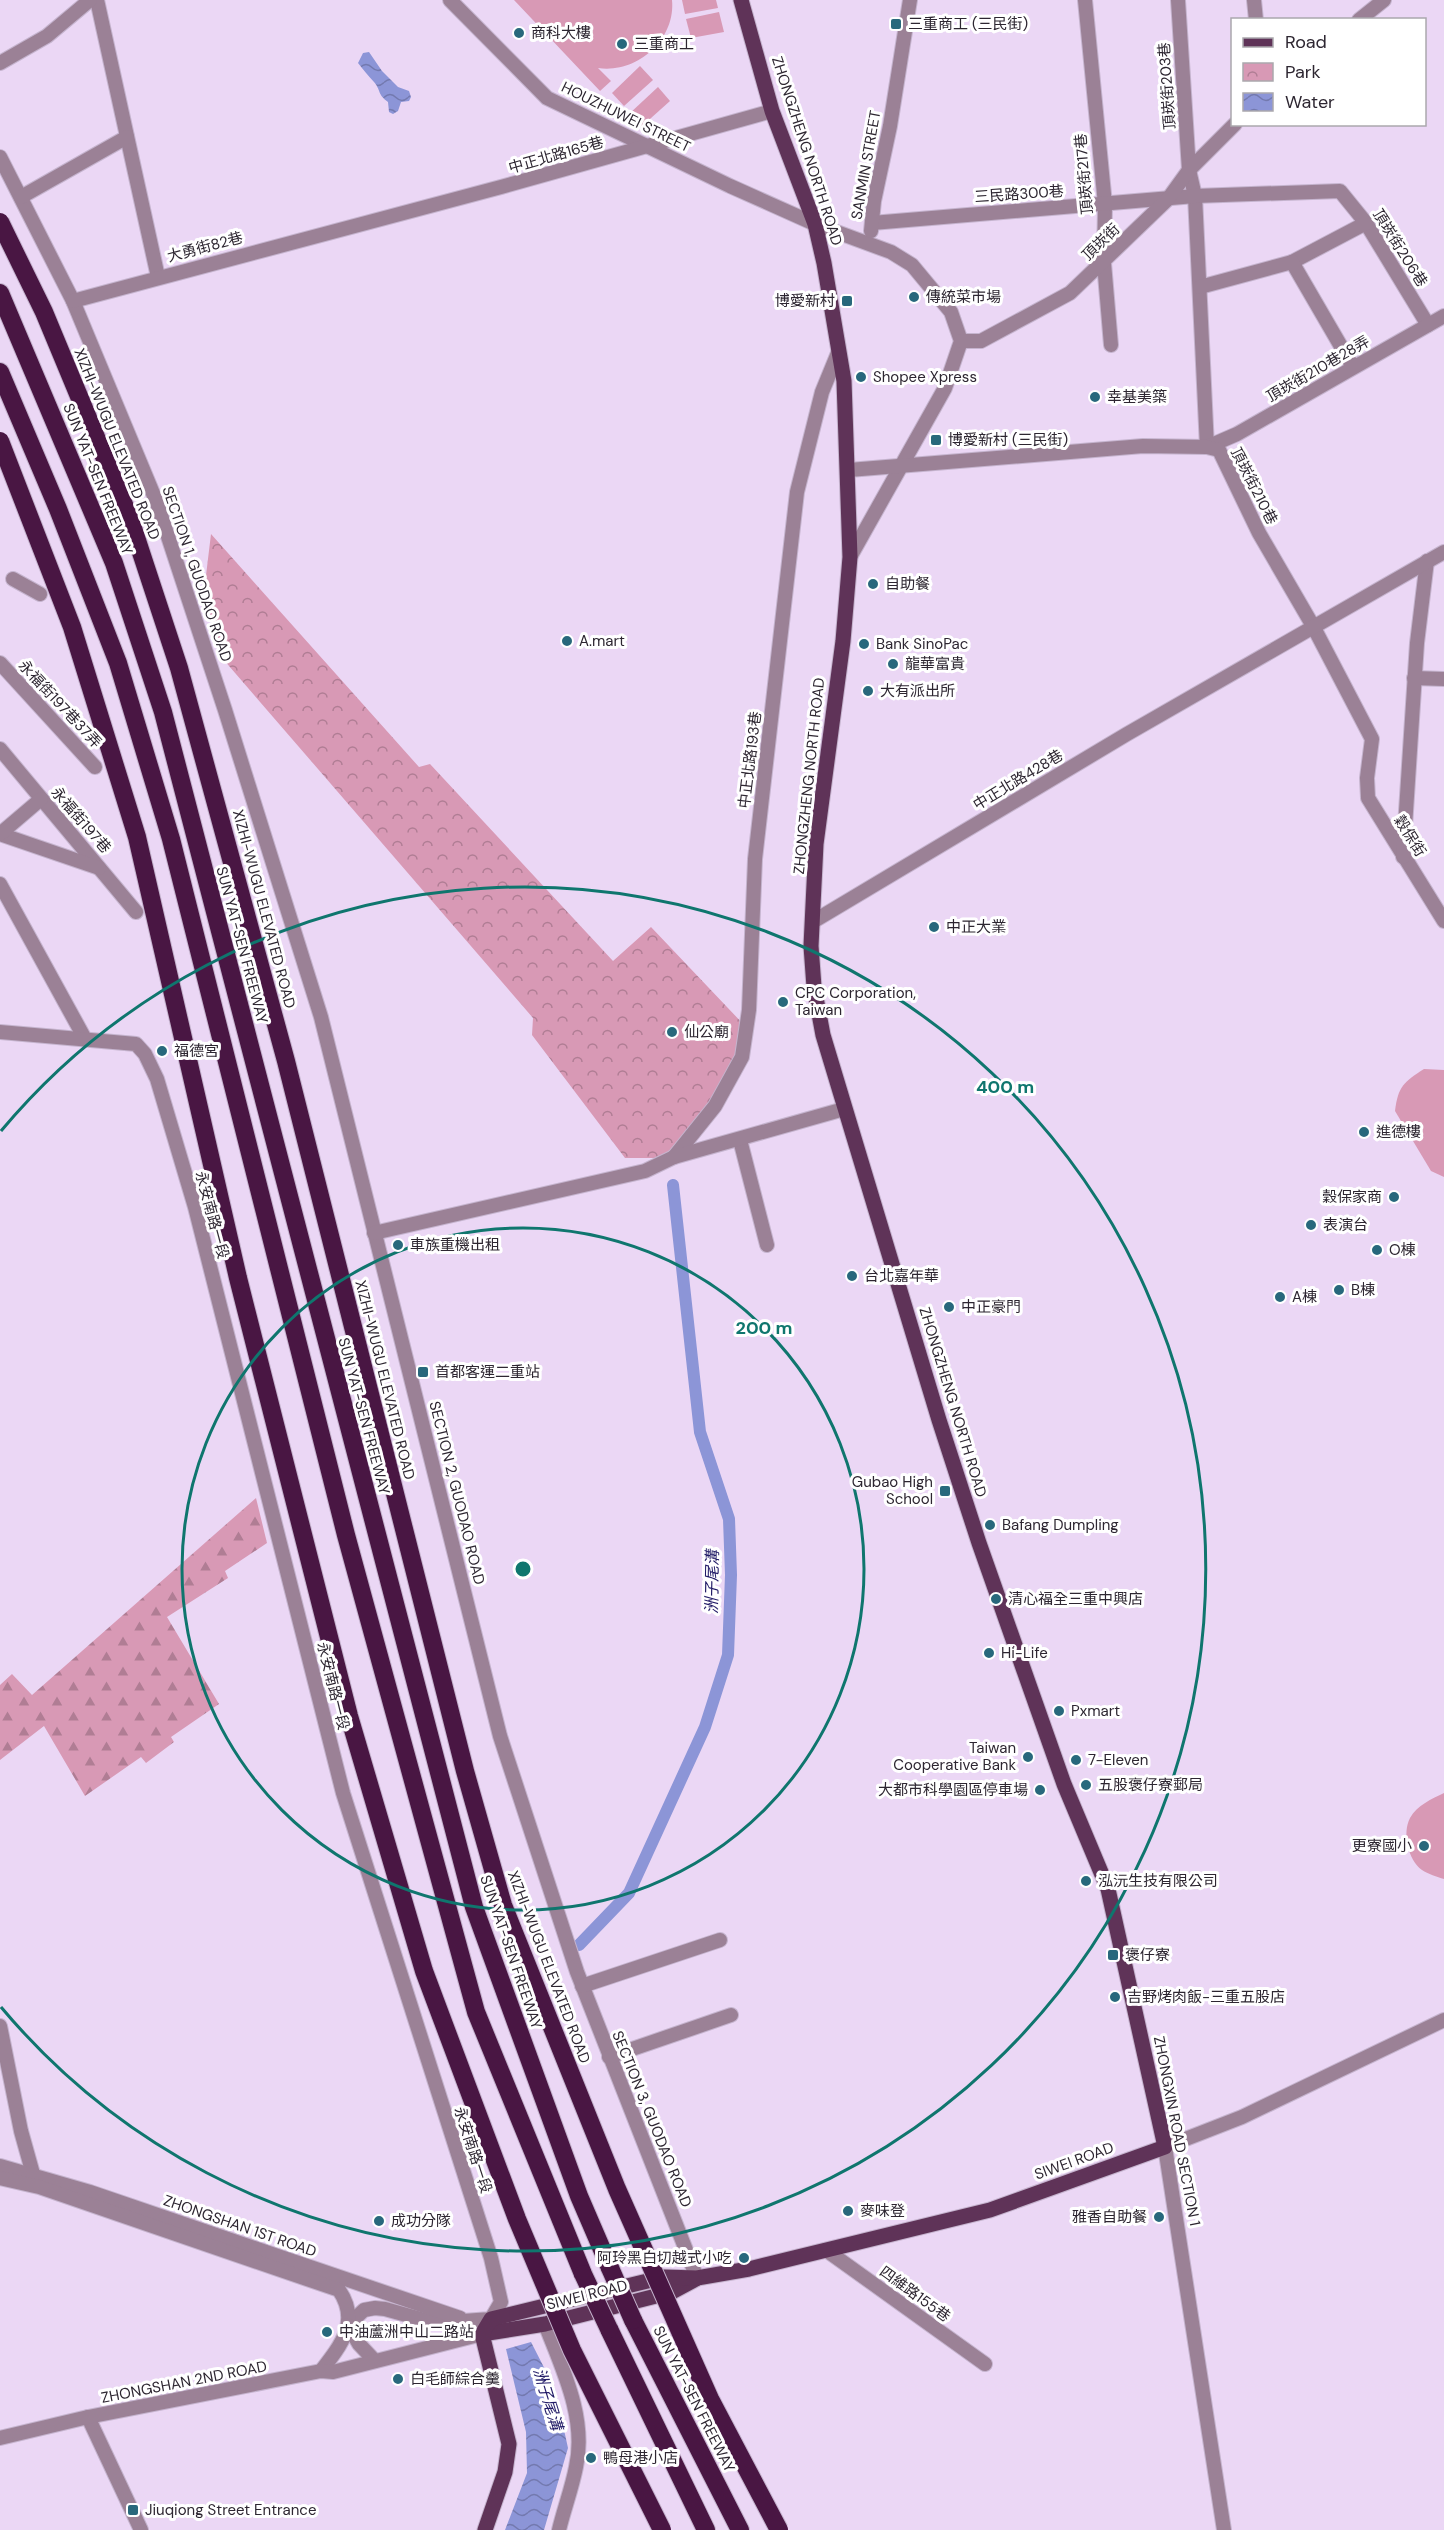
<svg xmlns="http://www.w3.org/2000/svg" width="1444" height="2530" viewBox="0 0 1444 2530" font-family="'DM Sans','Noto Sans TC',sans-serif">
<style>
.green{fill:#d899b5}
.forest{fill:url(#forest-firs)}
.park{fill:url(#park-crowns)}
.water{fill:url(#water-waves)}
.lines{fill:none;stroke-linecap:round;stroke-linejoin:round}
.canal{stroke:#8c95d7;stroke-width:12}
.minor-casing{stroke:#c5b4ce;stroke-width:16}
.major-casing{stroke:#c5b4ce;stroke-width:17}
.highway-casing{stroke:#c5b4ce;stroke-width:20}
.minor{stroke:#9b8196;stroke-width:14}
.major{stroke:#5f3358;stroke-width:15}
.highway{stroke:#491643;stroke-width:18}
.highway-bridge-casing{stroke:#c5b4ce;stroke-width:20;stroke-linecap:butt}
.highway-bridge{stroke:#491643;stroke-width:18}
.ring{fill:none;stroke:#0f766e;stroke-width:3}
.poi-dot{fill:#28687c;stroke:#fff;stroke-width:2}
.labels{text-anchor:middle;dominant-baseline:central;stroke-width:6;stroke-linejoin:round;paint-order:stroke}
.poi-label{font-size:15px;fill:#2d2631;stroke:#fff;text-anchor:start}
.street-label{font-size:15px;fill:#2d2631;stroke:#fff}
.water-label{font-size:16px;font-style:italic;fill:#201a66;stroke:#fff}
.centre{fill:#0f766e;stroke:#fff;stroke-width:3}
.ring-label{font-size:18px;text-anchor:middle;font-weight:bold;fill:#0f766e;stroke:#fff;stroke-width:6;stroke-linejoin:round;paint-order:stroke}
</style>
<defs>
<pattern id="forest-firs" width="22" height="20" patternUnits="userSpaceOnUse" patternTransform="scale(1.5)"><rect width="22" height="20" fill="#d899b5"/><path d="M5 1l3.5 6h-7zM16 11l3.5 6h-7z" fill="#b07d94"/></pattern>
<pattern id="park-crowns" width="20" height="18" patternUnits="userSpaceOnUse" patternTransform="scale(1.5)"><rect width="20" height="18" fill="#d899b5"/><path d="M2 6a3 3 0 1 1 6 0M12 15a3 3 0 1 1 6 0" fill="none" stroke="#b07d94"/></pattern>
<pattern id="water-waves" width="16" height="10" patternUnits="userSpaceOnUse" patternTransform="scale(1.5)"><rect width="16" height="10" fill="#8c95d7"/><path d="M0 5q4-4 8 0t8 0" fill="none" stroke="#7379af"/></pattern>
</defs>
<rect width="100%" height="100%" fill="#ebd7f5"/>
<g class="green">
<path d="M 514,0 L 672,0 C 676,40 636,74 598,68 L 611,81 L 600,91 Z"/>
<polygon points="682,0 716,0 718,8 685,14"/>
<polygon points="719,12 724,32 691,38 686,19"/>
<polygon points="640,66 653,80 624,106 612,93"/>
<polygon points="658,87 670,101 641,127 629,114"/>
<path d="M 1424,1069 L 1444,1070 L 1444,1177 L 1431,1171 L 1395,1111 C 1398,1086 1404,1082 1424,1069 Z"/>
<path d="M 1444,1793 L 1444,1879 C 1437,1877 1428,1874 1422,1870 C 1408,1860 1402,1833 1410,1818 C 1417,1805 1432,1799 1444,1793 Z"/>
</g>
<polygon class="forest" points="256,1498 267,1543 225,1571 228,1578 167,1617 219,1704 171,1737 174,1742 146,1763 141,1757 85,1796 44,1726 0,1760 0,1685 12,1674 32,1695"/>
<polygon class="park" points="211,534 419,767 430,764 613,961 651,927 746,1027 728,1092 678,1158 625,1158 532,1035 533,1018 223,659 204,592"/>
<g class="water">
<path d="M 369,52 L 382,71 L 398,87 L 409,91 L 411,97 L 409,101 L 401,102 L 398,111 L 393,114 L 389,112 L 388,102 C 377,94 381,90 374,82 C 368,76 363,69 358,63 L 363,53 Z"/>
<polygon points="531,2342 555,2389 568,2448 544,2530 505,2530 527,2473 526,2432 506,2349"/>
</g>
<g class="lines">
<polyline class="canal" points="579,1945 629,1893 705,1727 728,1655 731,1575 729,1519 700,1432 673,1185"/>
<g class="minor-casing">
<g id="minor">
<polyline points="97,0 158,277"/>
<polyline points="450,0 547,98 730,186 815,224 891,252 912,265 951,312 961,341 945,388 850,557"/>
<polyline points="1085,0 1105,204 1104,263 1111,345"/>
<polyline points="1178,0 1189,170 1195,196 1207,447"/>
<polyline points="1254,0 1256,20"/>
<polyline points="1359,20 1384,0"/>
<polyline points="0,63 47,36 90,0"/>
<polyline points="0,157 73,301 157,503 225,710 321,1017 500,1736 577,1972 697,2278"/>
<polyline points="21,197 127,137"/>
<polyline points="872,223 1195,196 1340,191 1366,223 1428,325"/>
<polyline points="871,231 874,201 890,126 910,0"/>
<polyline points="1292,262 1366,223"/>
<polyline points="1200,287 1292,262 1353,367"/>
<polyline points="73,301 501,187 772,111"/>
<polyline points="961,341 981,341 1070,293 1168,199 1189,170 1235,124"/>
<polyline points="1207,447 1237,434 1444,316"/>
<polyline points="849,470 1143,446 1207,447 1219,450 1259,533 1313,626 1372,739 1367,778 1368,798 1444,921"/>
<polyline points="13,579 40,594"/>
<polyline points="0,663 95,767"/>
<polyline points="1414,678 1444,679"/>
<polyline points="0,749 136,912"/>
<polyline points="0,834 99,868"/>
<polyline points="0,834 41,799"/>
<polyline points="1403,857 1417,643 1427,561"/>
<polyline points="0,884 84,1037"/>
<polyline points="814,921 1127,734 1444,552"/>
<polyline points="0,1032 136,1044 145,1054 157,1079 195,1207 343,1793 491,2258 501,2302 491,2319 435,2323 385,2309 375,2308 364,2310 348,2325"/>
<polyline points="740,1140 767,1245"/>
<polyline points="674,1157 715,1106 742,1057 749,1010 755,859 797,492 822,392 838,353"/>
<polyline points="374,1233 645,1171 674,1157 844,1109"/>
<polyline points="582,1986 720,1940"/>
<polyline points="0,2026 21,2131 33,2174"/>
<polyline points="609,2057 731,2015"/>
<polyline points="0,2166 90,2192 460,2318"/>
<path d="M 0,2178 L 39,2187 L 339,2290 C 360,2321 342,2344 321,2371"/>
<polyline points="826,2250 985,2364"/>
<path d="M 545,2324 C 562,2368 587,2418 576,2467 C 572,2488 564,2509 559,2530"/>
<polyline points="348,2325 359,2344 374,2360"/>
<polyline points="88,2417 141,2530"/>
<polyline points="0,2438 88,2417 321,2371 333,2372 482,2334"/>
<polyline points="1224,2530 1165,2147 1242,2117 1444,2020"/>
</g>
</g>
<g class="major-casing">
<g id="major">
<polyline points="482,2334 545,2324 672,2292 696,2279"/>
<polyline points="485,2530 505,2472 509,2444 482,2334 491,2319 664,2277 697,2278 749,2269 990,2210 1165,2147 1108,1889 1064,1784 979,1543 939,1420 823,1035 814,987 811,946 816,844 843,641 850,557 844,381 824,263 815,224 772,111 741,0"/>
</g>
</g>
<g class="highway-casing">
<g id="highway">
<polyline points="0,293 114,563 163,712 474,1907 579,2196 610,2268"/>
<polyline points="0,372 58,509 118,663 171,839 346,1535 476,2012 583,2274"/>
<polyline points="633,2320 740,2530"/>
<polyline points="609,2329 706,2530"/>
</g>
</g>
<use href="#minor" class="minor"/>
<use href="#major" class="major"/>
<use href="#highway" class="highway"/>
<g class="highway-bridge-casing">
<g id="highway-bridge">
<polyline points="0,222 44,312 130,519 179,668 286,1061 465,1771 503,1905 617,2189 710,2399 779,2530"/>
<polyline points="0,441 72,627 137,837 238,1278 349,1716 424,1971 517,2219 572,2350 662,2530"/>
<polyline points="610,2268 633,2320"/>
<polyline points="583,2274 609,2329"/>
</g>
</g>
<use href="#highway-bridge" class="highway-bridge"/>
</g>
<g class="ring">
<circle cx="523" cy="1569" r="341"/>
<path d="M1 1131A682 682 0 1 1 1 2007"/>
</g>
<g class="poi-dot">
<rect x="890" y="18" width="12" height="12" rx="3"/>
<circle cx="519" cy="33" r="6"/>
<circle cx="622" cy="44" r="6"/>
<circle cx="914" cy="297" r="6"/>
<rect x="841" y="295" width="12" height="12" rx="3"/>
<circle cx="861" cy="377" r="6"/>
<circle cx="1095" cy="397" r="6"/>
<rect x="930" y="434" width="12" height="12" rx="3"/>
<circle cx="873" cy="584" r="6"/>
<circle cx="567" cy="641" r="6"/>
<circle cx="864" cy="644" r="6"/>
<circle cx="893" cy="664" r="6"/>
<circle cx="868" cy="691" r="6"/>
<circle cx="934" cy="927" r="6"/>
<circle cx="783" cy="1002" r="6"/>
<circle cx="672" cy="1032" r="6"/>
<circle cx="162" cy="1051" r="6"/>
<circle cx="1364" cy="1132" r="6"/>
<circle cx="1394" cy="1197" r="6"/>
<circle cx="1311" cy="1225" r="6"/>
<circle cx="398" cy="1245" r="6"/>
<circle cx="1377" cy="1250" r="6"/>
<circle cx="852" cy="1276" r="6"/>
<circle cx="1339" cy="1290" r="6"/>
<circle cx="1280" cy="1297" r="6"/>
<circle cx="949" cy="1307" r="6"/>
<rect x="417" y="1366" width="12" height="12" rx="3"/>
<rect x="939" y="1485" width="12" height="12" rx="3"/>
<circle cx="990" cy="1525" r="6"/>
<circle cx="996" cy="1599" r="6"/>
<circle cx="989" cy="1653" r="6"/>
<circle cx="1059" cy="1711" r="6"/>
<circle cx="1028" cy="1757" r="6"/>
<circle cx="1076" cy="1760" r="6"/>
<circle cx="1086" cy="1785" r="6"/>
<circle cx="1040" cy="1790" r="6"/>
<circle cx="1424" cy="1846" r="6"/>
<circle cx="1086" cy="1881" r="6"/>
<rect x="1107" y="1949" width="12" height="12" rx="3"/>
<circle cx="1115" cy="1997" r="6"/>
<circle cx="848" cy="2211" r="6"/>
<circle cx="1159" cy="2217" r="6"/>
<circle cx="379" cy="2221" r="6"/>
<circle cx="744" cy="2258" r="6"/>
<circle cx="327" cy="2332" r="6"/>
<circle cx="398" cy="2379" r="6"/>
<circle cx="591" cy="2458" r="6"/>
<rect x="127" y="2504" width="12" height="12" rx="3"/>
</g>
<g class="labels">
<g class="poi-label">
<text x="908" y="24">三重商工 (三民街)</text>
<text x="531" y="33">商科大樓</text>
<text x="634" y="44">三重商工</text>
<text x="926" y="297">傳統菜市場</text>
<text x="835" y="301" text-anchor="end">博愛新村</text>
<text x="873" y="377">Shopee Xpress</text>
<text x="1107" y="397">幸基美築</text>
<text x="948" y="440">博愛新村 (三民街)</text>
<text x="885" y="584">自助餐</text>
<text x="579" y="641">A.mart</text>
<text x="876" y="644">Bank SinoPac</text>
<text x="905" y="664">龍華富貴</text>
<text x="880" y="691">大有派出所</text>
<text x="946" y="927">中正大業</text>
<text x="795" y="993">CPC Corporation,<tspan x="795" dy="17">Taiwan</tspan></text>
<text x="684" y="1032">仙公廟</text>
<text x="174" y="1051">福德宮</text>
<text x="1376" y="1132">進德樓</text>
<text x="1382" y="1197" text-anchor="end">穀保家商</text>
<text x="1323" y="1225">表演台</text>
<text x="410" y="1245">車族重機出租</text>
<text x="1389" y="1250">O棟</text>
<text x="864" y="1276">台北嘉年華</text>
<text x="1351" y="1290">B棟</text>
<text x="1292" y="1297">A棟</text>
<text x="961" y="1307">中正豪門</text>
<text x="435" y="1372">首都客運二重站</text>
<text x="933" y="1482" text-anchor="end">Gubao High<tspan x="933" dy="17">School</tspan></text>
<text x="1002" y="1525">Bafang Dumpling</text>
<text x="1008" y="1599">清心福全三重中興店</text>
<text x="1001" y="1653">Hi-Life</text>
<text x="1071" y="1711">Pxmart</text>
<text x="1016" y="1748" text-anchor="end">Taiwan<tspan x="1016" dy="17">Cooperative Bank</tspan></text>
<text x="1088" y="1760">7-Eleven</text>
<text x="1098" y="1785">五股褒仔寮郵局</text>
<text x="1028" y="1790" text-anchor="end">大都市科學園區停車場</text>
<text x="1412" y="1846" text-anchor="end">更寮國小</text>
<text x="1098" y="1881">泓沅生技有限公司</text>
<text x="1125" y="1955">褒仔寮</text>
<text x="1127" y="1997">吉野烤肉飯-三重五股店</text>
<text x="860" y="2211">麥味登</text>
<text x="1147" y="2217" text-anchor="end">雅香自助餐</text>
<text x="391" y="2221">成功分隊</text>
<text x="732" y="2258" text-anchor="end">阿玲黑白切越式小吃</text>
<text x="339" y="2332">中油蘆洲中山二路站</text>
<text x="410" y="2379">白毛師綜合羹</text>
<text x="603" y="2458">鴨母港小店</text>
<text x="145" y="2510">Jiuqiong Street Entrance</text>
</g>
<g class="street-label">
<text transform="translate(1167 86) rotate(-94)">頂崁街203巷</text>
<text transform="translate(626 117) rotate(26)">HOUZHUWEI STREET</text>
<text transform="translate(807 151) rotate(72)">ZHONGZHENG NORTH ROAD</text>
<text transform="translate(556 155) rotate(-16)">中正北路165巷</text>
<text transform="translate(866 165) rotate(-80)">SANMIN STREET</text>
<text transform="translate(1084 174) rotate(-95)">頂崁街217巷</text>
<text transform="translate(1019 194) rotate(-4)">三民路300巷</text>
<text transform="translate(1101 242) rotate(-44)">頂崁街</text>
<text transform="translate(205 247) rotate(-15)">大勇街82巷</text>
<text transform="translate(1400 248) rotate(58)">頂崁街206巷</text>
<text transform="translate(1318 369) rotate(-30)">頂崁街210巷28弄</text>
<text transform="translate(117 444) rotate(68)">XIZHI-WUGU ELEVATED ROAD</text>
<text transform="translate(98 479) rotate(68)">SUN YAT-SEN FREEWAY</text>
<text transform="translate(1254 486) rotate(63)">頂崁街210巷</text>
<text transform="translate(197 574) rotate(71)">SECTION 1, GUODAO ROAD</text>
<text transform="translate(60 704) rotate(47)">永福街197巷37弄</text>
<text transform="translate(750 760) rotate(-83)">中正北路193巷</text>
<text transform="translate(809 776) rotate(-84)">ZHONGZHENG NORTH ROAD</text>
<text transform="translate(1018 780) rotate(-31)">中正北路428巷</text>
<text transform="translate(81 820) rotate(49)">永福街197巷</text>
<text transform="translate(1410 836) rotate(58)">穀保街</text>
<text transform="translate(264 909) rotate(75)">XIZHI-WUGU ELEVATED ROAD</text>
<text transform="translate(242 945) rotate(75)">SUN YAT-SEN FREEWAY</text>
<text transform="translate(212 1215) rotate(75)">永安南路一段</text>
<text transform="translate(385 1380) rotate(76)">XIZHI-WUGU ELEVATED ROAD</text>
<text transform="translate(953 1402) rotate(73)">ZHONGZHENG NORTH ROAD</text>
<text transform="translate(364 1416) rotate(75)">SUN YAT-SEN FREEWAY</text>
<text transform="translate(457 1493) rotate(76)">SECTION 2, GUODAO ROAD</text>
<text transform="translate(333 1686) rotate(76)">永安南路一段</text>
<text transform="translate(511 1952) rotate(71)">SUN YAT-SEN FREEWAY</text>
<text transform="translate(549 1967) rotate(69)">XIZHI-WUGU ELEVATED ROAD</text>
<text transform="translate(652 2119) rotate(68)">SECTION 3, GUODAO ROAD</text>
<text transform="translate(1177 2131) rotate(79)">ZHONGXIN ROAD SECTION 1</text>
<text transform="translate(473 2150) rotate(72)">永安南路一段</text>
<text transform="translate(1074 2161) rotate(-20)">SIWEI ROAD</text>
<text transform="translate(240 2226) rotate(19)">ZHONGSHAN 1ST ROAD</text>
<text transform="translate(915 2294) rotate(36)">四維路155巷</text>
<text transform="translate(587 2295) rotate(-14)">SIWEI ROAD</text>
<text transform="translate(184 2382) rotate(-11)">ZHONGSHAN 2ND ROAD</text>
<text transform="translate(694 2399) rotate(63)">SUN YAT-SEN FREEWAY</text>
</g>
<g class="water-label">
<text transform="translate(712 1582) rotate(-89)">洲子尾溝</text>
<text transform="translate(548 2399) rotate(73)">洲子尾溝</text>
</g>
</g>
<circle cx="523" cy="1569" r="9" class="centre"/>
<g class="ring-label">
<text x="1005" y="1093">400 m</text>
<text x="764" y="1334">200 m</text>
</g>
<rect x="1231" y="18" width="195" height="108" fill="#ffffff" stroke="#aba8ad" stroke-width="1.5"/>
<rect x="1243" y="38" width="30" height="9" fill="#5f3358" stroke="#aba8ad" stroke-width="1.5"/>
<text x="1285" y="48" font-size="18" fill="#2d2631">Road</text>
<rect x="1243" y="63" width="30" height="18" fill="url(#park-crowns)" stroke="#aba8ad" stroke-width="1.5"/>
<text x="1285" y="78" font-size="18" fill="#2d2631">Park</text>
<rect x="1243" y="93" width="30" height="18" fill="url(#water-waves)" stroke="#aba8ad" stroke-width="1.5"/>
<text x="1285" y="108" font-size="18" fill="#2d2631">Water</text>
</svg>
